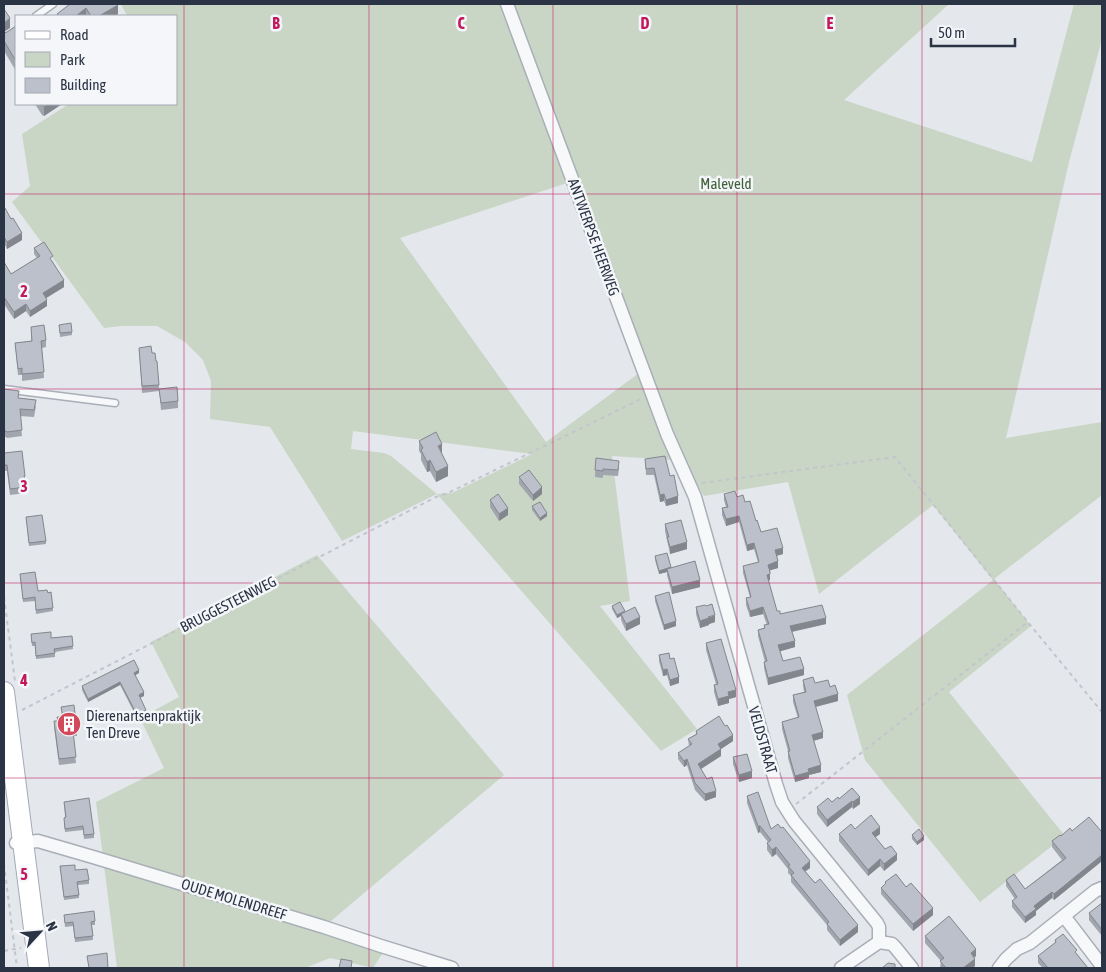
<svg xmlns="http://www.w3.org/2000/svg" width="1106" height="972" viewBox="0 0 1106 972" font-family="'Asap Condensed',sans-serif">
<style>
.green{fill:#c9d6c5;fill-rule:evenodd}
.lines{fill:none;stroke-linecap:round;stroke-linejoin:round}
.service-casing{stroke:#a9aeb7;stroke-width:9}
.minor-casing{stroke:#a9aeb7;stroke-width:15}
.primary-casing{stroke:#a3abb8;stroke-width:22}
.path{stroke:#c2c5cb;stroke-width:2;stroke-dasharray:4 4;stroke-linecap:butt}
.service{stroke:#f7f8fa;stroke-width:6}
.minor{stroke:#f7f8fa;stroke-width:12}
.primary{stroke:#fff;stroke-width:20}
.wall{fill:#a1a5ae}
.shaded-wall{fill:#83868d}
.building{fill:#bbc0ca;stroke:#83868d}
.grid{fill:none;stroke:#c2185b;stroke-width:1;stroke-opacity:0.55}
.labels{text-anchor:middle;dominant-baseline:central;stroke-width:5;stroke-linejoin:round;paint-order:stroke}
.park-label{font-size:15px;fill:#3f6138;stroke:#f4f6f9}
.street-label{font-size:15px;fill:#2b3445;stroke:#f4f6f9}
.poi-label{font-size:15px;fill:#2b3445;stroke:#f4f6f9;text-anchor:start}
.grid-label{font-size:16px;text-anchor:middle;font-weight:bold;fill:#c2185b;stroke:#f4f6f9;stroke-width:5;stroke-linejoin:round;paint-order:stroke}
</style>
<rect width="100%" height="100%" fill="#e4e7ec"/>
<g class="green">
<path d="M 121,4 L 949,4 L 844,100 L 1032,162 L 1074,4 L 1102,4 L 1102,39 L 1069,162 L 1006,438 L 1102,422 L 1102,495 L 994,579 L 1031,626 L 949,692 L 1065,836 L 980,902 L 865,760 L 847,695 L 993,580 L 933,505 L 819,594 L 788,482 L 704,496 L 681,457 L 673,460 L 612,456 L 630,601 L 600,606 L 697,729 L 661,751 L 437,494 L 342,541 L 270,427 L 210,419 L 211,381 L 203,360 L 185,342 L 157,326 L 121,326 L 104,328 L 12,202 L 30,186 L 22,134 L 69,104 L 176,104 L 176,16 L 127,16 ZM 573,181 L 639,373 L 546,442 L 400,238 ZM 353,431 L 532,454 L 452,493 L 437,494 L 391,456 L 384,453 L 351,449 Z"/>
<polygon points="317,555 504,775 325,926 384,951 373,968 330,958 305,968 117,968 96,802 164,768 140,718 179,697 151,642"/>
</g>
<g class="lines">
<g class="service-casing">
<g id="service">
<polyline points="36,16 53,4"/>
<polyline points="4,389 115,403"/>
</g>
</g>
<g class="minor-casing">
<g id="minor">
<polyline points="507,4 667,434 695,497 776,784 782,802 794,821 877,923 879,927 879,942"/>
<polyline points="16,843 38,841 93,857 324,927 381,946 452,968"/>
<polyline points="1064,916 1102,966"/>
<polyline points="879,942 892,944 895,947 912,968"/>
<polyline points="841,968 879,942"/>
<polyline points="999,968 1006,959 1017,949 1030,943 1095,891 1102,888"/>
</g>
</g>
<g class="primary-casing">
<polyline id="primary" points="4,692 39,968"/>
</g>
<g class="path">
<polyline points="702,483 895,457 1031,626 1102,712"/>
<polyline points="4,597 15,681"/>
<polyline points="22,710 436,497 448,493 641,399"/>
<polyline points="796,804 1028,622"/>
<polyline points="4,864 17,968"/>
<polyline points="4,951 21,948"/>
</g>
<use href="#service" class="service"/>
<use href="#minor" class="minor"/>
<use href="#primary" class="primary"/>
</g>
<g class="wall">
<polygon points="70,4 118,14 115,16 57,16 57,14"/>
<polygon points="16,26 16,71 4,51 4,33 7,32"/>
<polygon points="35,104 62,104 44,116 42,115"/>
<polygon points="4,208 22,240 7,249 4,243"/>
<polygon points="34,248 53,262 64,287 46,298 47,306 30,317 26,311 14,319 4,304 4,262 11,274 37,258 34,254"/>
<polygon points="59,325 72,332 72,335 60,337"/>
<polygon points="31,327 46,340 46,347 42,348 44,378 22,381 22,375 18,375 15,343 31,341"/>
<polygon points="139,348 159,385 159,391 142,393"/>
<polygon points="4,389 19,398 36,406 34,417 20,416 22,436 7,438 6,437 4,437"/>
<polygon points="159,389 178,401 178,408 161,410"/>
<polygon points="419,441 442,454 448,476 436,482 430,471 427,472 421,460 421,454 419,451"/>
<polygon points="4,453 25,476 25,482 26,493 10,495 7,471 4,471"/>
<polygon points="596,458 619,468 618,476 603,475 603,478 595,477"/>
<polygon points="645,459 670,476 678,503 666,506 664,501 660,502 654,475 646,475"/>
<polygon points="519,477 542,494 533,501 519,484"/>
<polygon points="724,494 737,497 745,502 756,521 761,532 783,554 777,556 778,568 770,570 770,580 768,581 777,611 780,614 826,624 792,632 795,647 780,651 783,661 804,675 768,685 764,668 764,662 765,662 758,636 758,630 764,628 764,625 767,625 763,614 750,617 746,605 746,598 750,597 743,573 743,566 758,562 754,549 747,551 739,522 726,526 722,515 722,508 726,507 724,500"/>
<polygon points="490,500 508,515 499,521 490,507"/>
<polygon points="532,506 547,516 540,521 532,510"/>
<polygon points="26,517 46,541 46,544 29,546"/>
<polygon points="665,524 687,549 670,554 665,531"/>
<polygon points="655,556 671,568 700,587 672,594 667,575 667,572 659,574 655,560"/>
<polygon points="20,574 38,591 48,593 51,592 53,611 36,614 35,601 23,602"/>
<polygon points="655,596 676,626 664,630 655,601"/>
<polygon points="612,606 625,612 640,624 626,631 621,620 621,616 617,618 612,609"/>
<polygon points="696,607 715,622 709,624 709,625 700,628 696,614"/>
<polygon points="31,634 51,638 72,636 73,649 55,652 55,657 36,659 35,646 32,646"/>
<polygon points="706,643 736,697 729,699 729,703 718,706 714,692 714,685 716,684 706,650"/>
<polygon points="659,655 670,659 679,683 670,686 667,675 663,676 659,661"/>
<polygon points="139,673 135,675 144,696 140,698 146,714 137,718 120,685 88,702 82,690 82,686"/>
<polygon points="803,680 830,687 838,701 816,707 823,738 814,741 821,772 809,775 809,778 795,782 788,758 788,751 782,729 782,722 798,718 793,702 793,695 804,692 803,686"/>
<polygon points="61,707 77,730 77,736 73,736 76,763 59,765 54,727 54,721 57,721 57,717 62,717"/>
<polygon points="696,731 733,741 721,749 721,756 700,769 716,797 705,801 695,790 687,765 684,767 678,759 678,753 689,746 688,739 696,734"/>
<polygon points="733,757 752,778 739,782 733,764"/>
<polygon points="852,788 860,804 853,809 852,807 827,827 817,814 817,807 839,799"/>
<polygon points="747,796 771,829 810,868 805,871 858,932 840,946 827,930 827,925 791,882 791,876 788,873 788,869 776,854 772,857 767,850 767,843 768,842 760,832 758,833 747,803"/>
<polygon points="64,802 94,834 94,838 84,839 83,830 65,832 64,821 64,818 65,817"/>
<polygon points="855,829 880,834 875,837 885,849 897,860 884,871 880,866 868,876 839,841 839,834"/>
<polygon points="1102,830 1102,861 1054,900 1052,898 1036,911 1036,915 1025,923 1012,907 1012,901 1015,899 1006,886 1006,880 1025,889 1062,860 1052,847 1052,841 1061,836 1072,831 1101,831"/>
<polygon points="912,835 924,840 917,845 912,839"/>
<polygon points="60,866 75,870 89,880 89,884 78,885 79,898 64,900"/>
<polygon points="885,882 933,915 913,931 881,894 881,888 885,884"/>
<polygon points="1102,903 1102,936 1089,920 1089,913"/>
<polygon points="64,915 95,921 95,925 92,925 93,940 75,942 73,926 65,927"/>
<polygon points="925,936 976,956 974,957 975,966 972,968 940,968 941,961 925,943"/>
<polygon points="1055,940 1077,954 1088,968 1043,968 1038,963 1038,956 1055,943"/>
</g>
<g class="shaded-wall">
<polygon points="118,5 118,14 115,16 99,16"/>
<polygon points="86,8 86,16 76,16"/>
<polygon points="10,18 10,28 4,32 4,23"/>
<polygon points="48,104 62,104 44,116 44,107"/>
<polygon points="22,233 22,240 7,249 7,242"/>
<polygon points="64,280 64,287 43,300 43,293"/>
<polygon points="47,300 47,306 30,317 30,311"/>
<polygon points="26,304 26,311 14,319 14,312"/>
<polygon points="442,444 442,454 438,446"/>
<polygon points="430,460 430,471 427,472 427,462"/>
<polygon points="448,466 448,476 436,482 436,472"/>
<polygon points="542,487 542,494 533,501 533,495"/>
<polygon points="664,494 664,501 660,502 660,495"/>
<polygon points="678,496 678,503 666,506 666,500"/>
<polygon points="508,508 508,515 499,521 499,514"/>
<polygon points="547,513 547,516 540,521 540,518"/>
<polygon points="739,516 739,522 726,526 726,519"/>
<polygon points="687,542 687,549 670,554 670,547"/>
<polygon points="754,543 754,549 747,551 747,545"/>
<polygon points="783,548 783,554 775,556 775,550"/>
<polygon points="778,561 778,568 768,571 768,565"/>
<polygon points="671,567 667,569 667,572 659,574 659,571"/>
<polygon points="770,572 770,580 767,581 767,575"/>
<polygon points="700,580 700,587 672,594 672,587"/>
<polygon points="763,607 763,614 750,617 750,611"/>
<polygon points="625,611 621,614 621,616 617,618 617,615"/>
<polygon points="715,615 715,622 709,624 709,625 700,628 700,621"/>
<polygon points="640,617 640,624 626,631 626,624"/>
<polygon points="826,618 826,624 790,632 790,626"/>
<polygon points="676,621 676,626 664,630 664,625"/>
<polygon points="795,641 795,647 778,652 778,645"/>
<polygon points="667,669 667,675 663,676 663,670"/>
<polygon points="804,669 804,675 768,685 768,678"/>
<polygon points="139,670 139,673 134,676 134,673"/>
<polygon points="679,677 679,683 670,686 670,680"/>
<polygon points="120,682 120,685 88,702 88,699"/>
<polygon points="736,690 736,697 729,699 729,703 718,706 718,699 728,692"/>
<polygon points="144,692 144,696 139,698 139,695"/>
<polygon points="838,694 838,701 814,707 814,701"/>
<polygon points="146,710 146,714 137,718 137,715"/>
<polygon points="823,732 823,738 812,741 812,735"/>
<polygon points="733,735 733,741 718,751 718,744"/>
<polygon points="721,749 721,756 698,771 698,764"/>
<polygon points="687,759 687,765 684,767 684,761"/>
<polygon points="821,765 821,772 809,775 809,778 795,782 795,776 808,769"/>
<polygon points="752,771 752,778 739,782 739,775"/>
<polygon points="716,791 716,797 705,801 705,794"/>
<polygon points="860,797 860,804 853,809 853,802"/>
<polygon points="852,801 852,807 827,827 827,820"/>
<polygon points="758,826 760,826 760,832 758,833"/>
<polygon points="880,827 880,834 872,840 872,833"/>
<polygon points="924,836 924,840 917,845 917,842"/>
<polygon points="776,847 776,854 772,857 772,850"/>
<polygon points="897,854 897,860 884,871 884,864"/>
<polygon points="1102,855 1102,861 1054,900 1054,894"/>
<polygon points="880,859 880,866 868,876 868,870"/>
<polygon points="810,861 810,868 802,874 802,868"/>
<polygon points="1052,892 1052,898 1036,911 1036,915 1025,923 1025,917 1034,906"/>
<polygon points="933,908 933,915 913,931 913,924"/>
<polygon points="858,925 858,932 840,946 840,940"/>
<polygon points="976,949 976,956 971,960 971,953"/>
<polygon points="975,959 975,966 972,968 963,968"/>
</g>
<g class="building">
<polygon points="70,4 117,4 118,5 99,16 91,16 86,8 76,16 59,16 57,14"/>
<polygon points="4,9 10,18 4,23"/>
<polygon points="16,26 16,61 4,41 4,33 7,32"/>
<polygon points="41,104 48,104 44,107"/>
<polygon points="4,208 5,208 11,219 13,218 22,233 7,242 4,237"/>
<polygon points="44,242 53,256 50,258 64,280 43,293 47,300 30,311 26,304 14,312 4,297 4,262 11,274 40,256 34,248"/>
<polygon points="71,323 72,332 60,333 59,325"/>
<polygon points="44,325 46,340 41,341 44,372 22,374 22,368 18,369 15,343 32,341 31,327"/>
<polygon points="151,346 152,353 155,353 156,361 157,361 159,385 142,386 139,348"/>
<polygon points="177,387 178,401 161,403 159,389"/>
<polygon points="4,389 19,391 18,398 36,400 34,410 20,409 22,430 7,432 6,431 4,431"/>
<polygon points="436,432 442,444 438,446 448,466 436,472 430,460 427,462 421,450 423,448 419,441"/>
<polygon points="22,451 25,476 24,476 26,487 10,489 7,465 4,465 4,453"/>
<polygon points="665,456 670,476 674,475 678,496 666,500 664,494 660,495 654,468 646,469 645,459"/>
<polygon points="596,458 619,461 618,470 603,469 603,471 595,470"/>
<polygon points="529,470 542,487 533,495 519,477"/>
<polygon points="735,491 737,497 743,495 745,502 750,501 756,521 757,520 761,532 777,528 783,548 775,550 778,561 768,565 770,572 770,574 767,575 777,611 780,611 780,614 822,605 826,618 790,626 795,641 778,645 783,661 800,657 804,669 768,678 764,662 767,661 758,630 765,628 764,625 769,624 763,607 750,611 746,598 751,597 743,566 759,562 754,543 747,545 739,516 726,519 722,508 728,507 724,494"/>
<polygon points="498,494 508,508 499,514 490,500"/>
<polygon points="540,502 547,513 540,518 532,506"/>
<polygon points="42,515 46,541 29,543 26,517"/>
<polygon points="681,520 687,542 670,547 667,537 669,537 665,524"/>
<polygon points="667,553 671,567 659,571 655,556"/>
<polygon points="695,561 700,580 672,587 667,569"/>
<polygon points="35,572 38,591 47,590 48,593 51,592 53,608 36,610 35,597 23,599 20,574"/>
<polygon points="669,592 676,621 664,625 655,596"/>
<polygon points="620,602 625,611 617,615 612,606"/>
<polygon points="712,604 715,615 708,617 709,618 700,621 696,607 705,605 706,606"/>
<polygon points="635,607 640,617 626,624 621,614"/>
<polygon points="51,632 51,638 72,636 73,646 54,649 55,653 36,656 35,642 32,643 31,634"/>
<polygon points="721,639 736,690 728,692 729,696 718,699 714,685 718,684 706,643"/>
<polygon points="669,653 670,659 674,658 679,677 670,680 667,669 663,670 659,655"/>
<polygon points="134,660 139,670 134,673 144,692 139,695 146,710 137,715 120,682 88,699 82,686"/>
<polygon points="813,677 815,683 828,680 830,687 835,685 838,694 814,701 823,732 812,735 821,765 808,769 809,772 795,776 788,751 790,751 782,722 799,717 793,695 806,692 803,680"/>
<polygon points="74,705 77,730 73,731 76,757 59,759 54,721 58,721 57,717 63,717 61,707"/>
<polygon points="719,716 725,726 727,725 733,735 718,744 721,749 698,764 707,779 712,777 716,791 705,794 695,783 687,759 684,761 678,753 692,744 688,739 697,734 696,731"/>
<polygon points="747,754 752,771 739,775 733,757"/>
<polygon points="852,788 860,797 853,802 852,801 827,820 817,807 828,798 832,802 838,797 839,799"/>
<polygon points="758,792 771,829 778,824 781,828 783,827 810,861 802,868 815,883 820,879 858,925 840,940 827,924 829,922 791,875 794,873 788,866 790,865 776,847 772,850 767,843 771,840 760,826 758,826 747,796"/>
<polygon points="89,798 94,834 84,835 83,826 65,829 64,818 66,817 64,802"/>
<polygon points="871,815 880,827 872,833 885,849 891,846 897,854 884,864 880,859 868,870 839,834 851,824 855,829"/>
<polygon points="1089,817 1101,831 1102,830 1102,844 1101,845 1102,846 1102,855 1054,894 1052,892 1034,906 1036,909 1025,917 1012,901 1017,897 1006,880 1014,874 1025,889 1066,858 1052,841 1060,835 1061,836 1070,828 1072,831"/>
<polygon points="919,829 924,836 917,842 912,835"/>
<polygon points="75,865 75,870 87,869 89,880 77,882 79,895 64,897 60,866"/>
<polygon points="896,874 906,887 911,883 933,908 913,924 881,888 886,883 885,882"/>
<polygon points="1102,903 1102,930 1089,913"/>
<polygon points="94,911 95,921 91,922 93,936 75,938 73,922 65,923 64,915"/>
<polygon points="949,916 976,949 971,953 975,959 963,968 946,968 940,961 944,958 925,936"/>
<polygon points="1063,934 1077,950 1075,952 1088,968 1048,968 1038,956 1056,942 1055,940"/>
<polygon points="107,953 108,968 89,968 87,956"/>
<polygon points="341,959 352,961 351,968 339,968"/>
<polygon points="888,963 895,964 895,968 882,968"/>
</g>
<path class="grid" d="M 184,4 L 184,968M 369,4 L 369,968M 553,4 L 553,968M 737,4 L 737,968M 922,4 L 922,968M 4,194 L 1102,194M 4,389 L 1102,389M 4,583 L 1102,583M 4,778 L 1102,778"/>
<defs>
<g id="building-disc" transform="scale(1.25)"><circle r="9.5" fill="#d1495b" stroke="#f4f6f9"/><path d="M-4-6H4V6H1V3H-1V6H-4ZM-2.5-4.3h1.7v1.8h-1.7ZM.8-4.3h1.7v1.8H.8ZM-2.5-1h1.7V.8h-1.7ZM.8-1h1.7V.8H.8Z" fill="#fff"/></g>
</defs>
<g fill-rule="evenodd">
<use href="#building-disc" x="69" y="724"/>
</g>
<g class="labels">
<g class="park-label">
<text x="726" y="183">Maleveld</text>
</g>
<g class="street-label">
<text transform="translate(594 237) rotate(70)">ANTWERPSE HEERWEG</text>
<text transform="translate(228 604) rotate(-27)">BRUGGESTEENWEG</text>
<text transform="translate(763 740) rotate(74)">VELDSTRAAT</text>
<text transform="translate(234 899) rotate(17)">OUDE MOLENDREEF</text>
</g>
<g class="poi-label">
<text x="86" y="715">Dierenartsenpraktijk<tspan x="86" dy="17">Ten Dreve</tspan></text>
</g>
</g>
<g class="grid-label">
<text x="276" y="29">B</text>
<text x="461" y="29">C</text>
<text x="645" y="29">D</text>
<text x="830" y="29">E</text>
<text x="24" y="297">2</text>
<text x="24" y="492">3</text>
<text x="24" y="686">4</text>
<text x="24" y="880">5</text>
</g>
<rect width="1106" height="972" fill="none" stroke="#2b3445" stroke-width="10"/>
<rect x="15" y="15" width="162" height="90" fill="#f4f6f9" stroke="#a4a8b1"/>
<rect x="25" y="31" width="25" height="8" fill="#ffffff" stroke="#a4a8b1"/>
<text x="60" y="40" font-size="15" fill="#2b3445">Road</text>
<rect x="25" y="52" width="25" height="15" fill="#c9d6c5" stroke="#a4a8b1"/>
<text x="60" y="65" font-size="15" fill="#2b3445">Park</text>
<rect x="25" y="78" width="25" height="15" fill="#bbc0ca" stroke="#a4a8b1"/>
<text x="60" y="90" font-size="15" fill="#2b3445">Building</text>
<g transform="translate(40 932) rotate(64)" stroke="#f4f6f9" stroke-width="4" paint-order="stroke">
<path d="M0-4L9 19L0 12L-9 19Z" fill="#2b3445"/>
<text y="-8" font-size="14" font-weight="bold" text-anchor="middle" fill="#2b3445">N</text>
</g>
<path d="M931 38v8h84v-8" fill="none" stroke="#2b3445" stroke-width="2.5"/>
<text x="938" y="38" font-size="15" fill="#2b3445" stroke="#f4f6f9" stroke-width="4" paint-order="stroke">50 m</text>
</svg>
